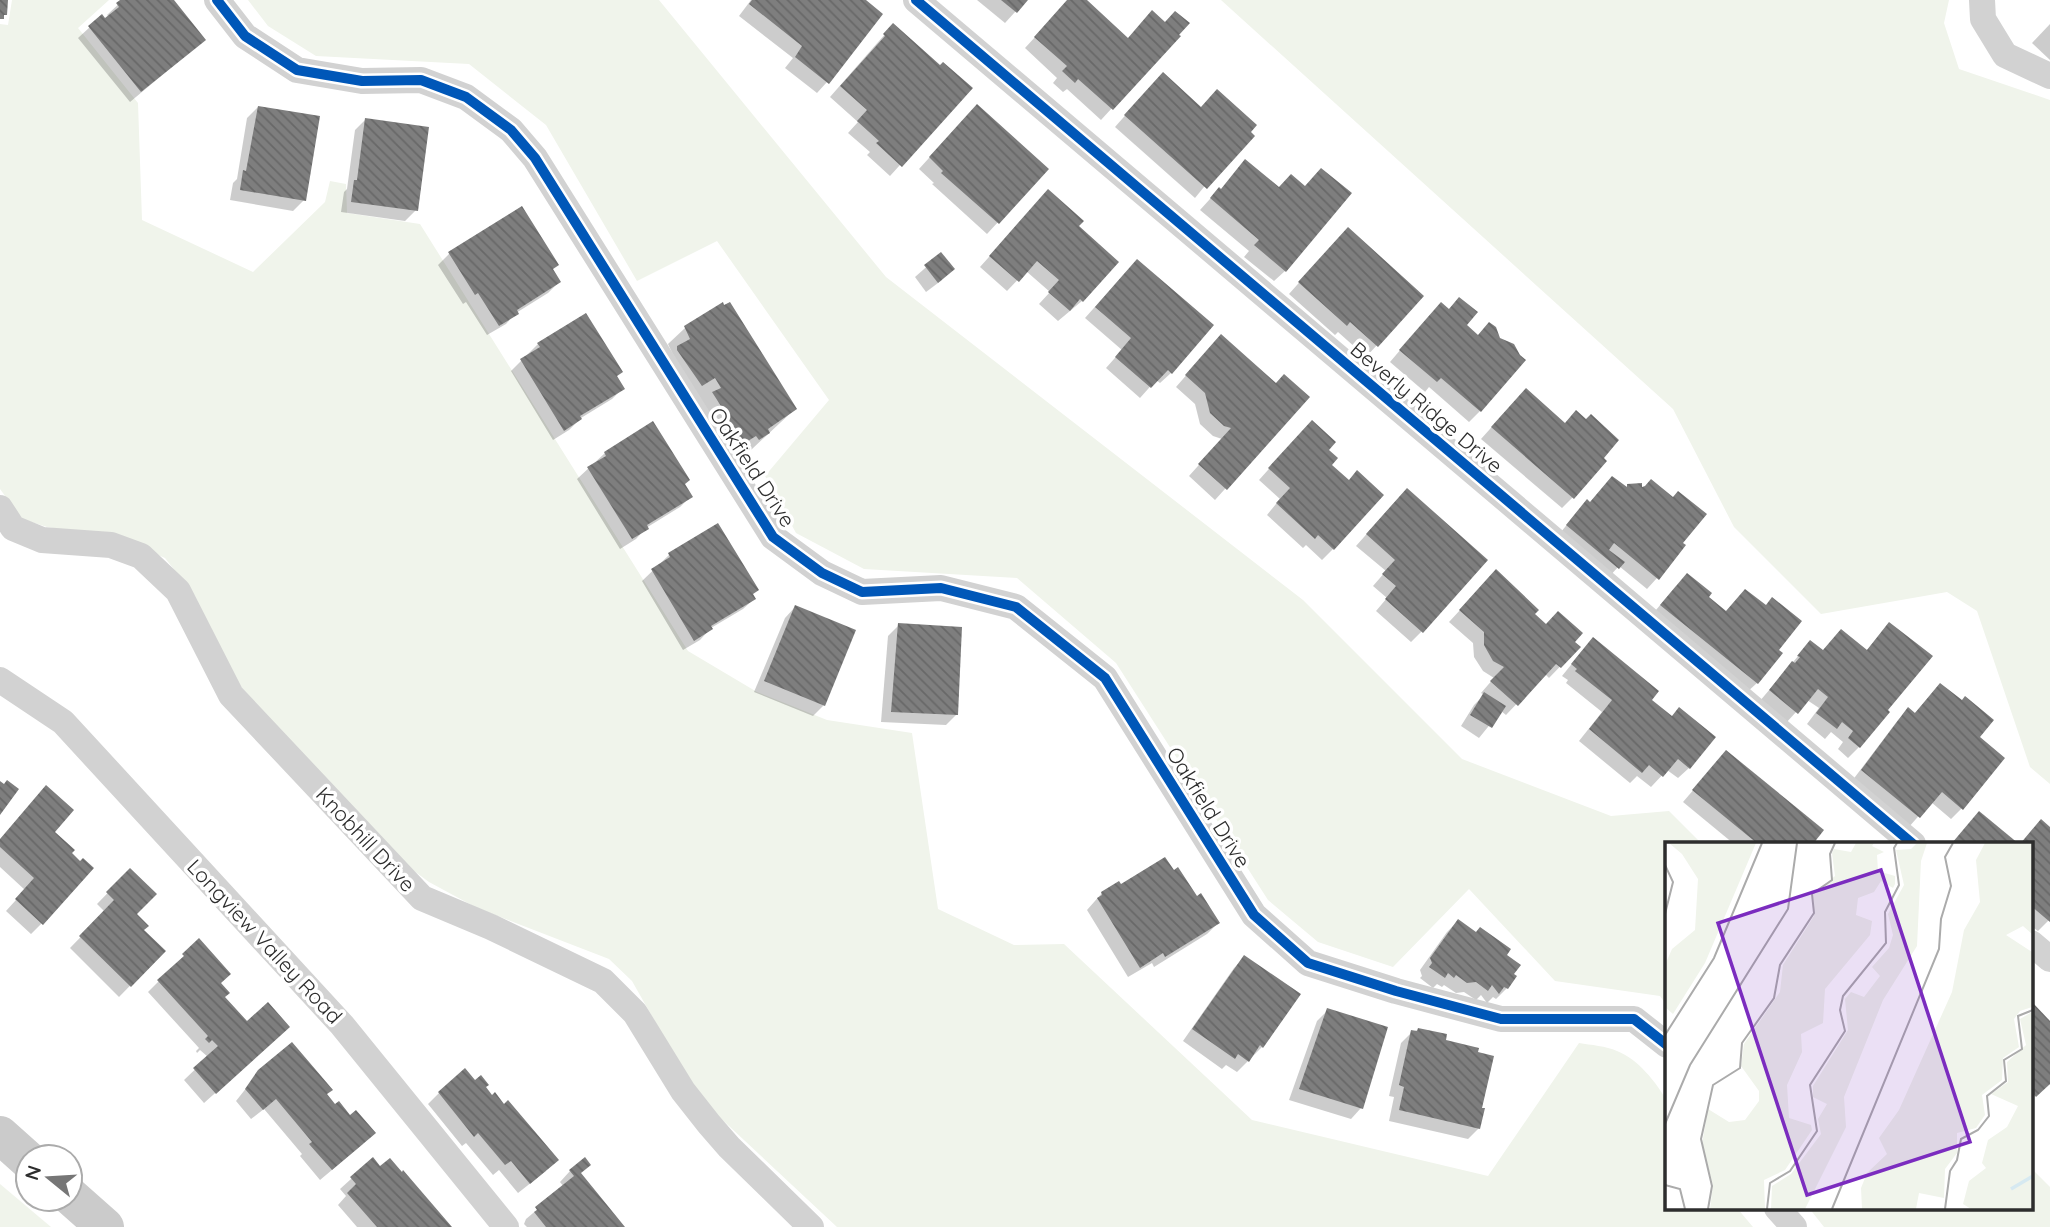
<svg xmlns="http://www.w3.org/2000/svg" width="2050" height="1227" viewBox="0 0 2050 1227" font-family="Quicksand,sans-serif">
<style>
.green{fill:#f0f4eb}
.shadow{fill:#0003}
.building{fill:url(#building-back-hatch)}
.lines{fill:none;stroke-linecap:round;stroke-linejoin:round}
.minor{stroke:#d2d2d2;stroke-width:26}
.secondary{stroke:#cbcbcb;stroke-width:38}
.cycleway-casing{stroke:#fff;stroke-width:15}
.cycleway{stroke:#0057b8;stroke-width:10}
.labels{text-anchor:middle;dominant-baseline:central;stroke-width:7;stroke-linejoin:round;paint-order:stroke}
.street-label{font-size:21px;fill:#2d2d2d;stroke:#fff}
.inset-river{fill:none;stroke:#d6e9f1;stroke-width:3.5}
.inset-road{fill:none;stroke:#ababab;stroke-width:2}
.view{fill:#7b2cbf;fill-opacity:0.15;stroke:#7b2cbf;stroke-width:3.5}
.inset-edge{fill:none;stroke:#2d2d2d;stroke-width:3.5}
</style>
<defs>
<pattern id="building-back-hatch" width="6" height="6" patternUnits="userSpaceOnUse" patternTransform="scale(1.75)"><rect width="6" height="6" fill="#7e7e7e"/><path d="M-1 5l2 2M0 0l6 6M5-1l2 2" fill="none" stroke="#686868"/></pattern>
</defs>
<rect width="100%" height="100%" fill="#fff"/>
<g class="green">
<path d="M 12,0 L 109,0 L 78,28 L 138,103 L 142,220 L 253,272 L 325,202 L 330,181 L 346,184 L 347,213 L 420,224 L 688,651 L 757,692 L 827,720 L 912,733 L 938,909 L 1014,945 L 1064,944 L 1252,1120 L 1488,1176 L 1579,1043 C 1591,1045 1606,1046 1617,1051 C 1638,1059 1656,1082 1667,1101 L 1667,1208 L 1737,1208 L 1753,1227 L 837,1227 L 714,1112 L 683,1071 L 632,981 L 609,959 L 477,908 L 429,882 L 395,857 L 235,680 L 195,596 L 165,558 L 119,538 L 47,527 L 22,519 L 0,489 L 0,24 L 8,25 Z"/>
<polygon points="248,0 659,0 886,277 1303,600 1462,759 1611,816 1669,811 1702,844 1667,844 1667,1006 1660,996 1555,981 1469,889 1393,967 1318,942 1268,900 1116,663 1017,578 864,569 796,533 765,476 829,400 717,241 637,281 546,125 469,64 316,56 268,26"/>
<polygon points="1221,0 1949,0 1944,23 1959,69 2050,100 2050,784 2030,767 1977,611 1947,592 1821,614 1734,527 1673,409"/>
<polygon points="2031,1168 2050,1187 2050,1227 1824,1227 1809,1208 2031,1208"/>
<polygon points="0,1184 51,1227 0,1227"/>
</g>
<g class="shadow">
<polygon points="123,0 171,0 204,40 130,102 78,38 102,16 105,20 109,17 107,15"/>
<polygon points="751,0 863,0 827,82 817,93 785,68 793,58 739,16"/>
<polygon points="977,0 1026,0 1005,23"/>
<polygon points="1069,0 1084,0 1127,39 1178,36 1101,120 1067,89 1063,92 1053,83 1057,78 1025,48"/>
<polygon points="2050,24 2050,60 2032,43"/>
<polygon points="893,25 940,67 970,88 890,176 867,155 870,152 848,133 858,122 830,97"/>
<polygon points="1152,85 1248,133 1195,198 1115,127"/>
<polygon points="258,107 304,200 293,211 230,200 233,183 237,179 247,118"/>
<polygon points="966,117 1047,169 987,234 932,184 934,183 919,169"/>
<polygon points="366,119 416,210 405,221 341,212 344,192 347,189 355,130"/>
<polygon points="1219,189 1278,189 1285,271 1274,281 1244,257 1249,251 1200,210"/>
<polygon points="1038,202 1077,226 1082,301 1058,321 1039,304 1050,292 1026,271 1007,291 980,267"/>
<polygon points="521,208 559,282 548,293 516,313 506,324 487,335 466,302 463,304 438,265 449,254"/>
<polygon points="1337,240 1422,296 1366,357 1338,332 1335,335 1289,294"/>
<polygon points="941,254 942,280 926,292 915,277"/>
<polygon points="1126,272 1211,326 1171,373 1160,383 1156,380 1140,398 1106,368 1122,350 1085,318"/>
<polygon points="1459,299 1480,411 1469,422 1429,387 1425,392 1390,362 1430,315 1448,310"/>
<polygon points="723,305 795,409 752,449 742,455 740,451 724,461 668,344 685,328"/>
<polygon points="585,315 623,388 612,399 581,418 569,430 553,440 511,371 538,344"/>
<polygon points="1210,348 1275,385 1307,398 1215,500 1189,476 1222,439 1213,436 1200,424 1195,404 1176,387"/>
<polygon points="1515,401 1564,425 1586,422 1573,497 1562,508 1481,439"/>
<polygon points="1301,433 1327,450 1329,465 1333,549 1322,560 1306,545 1303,548 1267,515 1280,499 1259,480"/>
<polygon points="605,453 683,484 691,496 680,507 646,528 636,539 620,549 577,479"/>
<polygon points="1628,486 1681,543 1657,578 1647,589 1619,566 1607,579 1557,537 1577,512 1589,503"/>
<polygon points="1396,501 1422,631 1411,642 1376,611 1387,598 1373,586 1386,571 1356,546"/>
<polygon points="717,525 754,599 743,609 711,628 700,640 683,650 642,581 669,555"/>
<polygon points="1485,583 1579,647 1549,678 1545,674 1506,715 1501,711 1479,738 1461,726 1474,705 1484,695 1481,693 1494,678 1483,671 1474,657 1473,643 1449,622"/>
<polygon points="1676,586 1706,598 1776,650 1757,683 1746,693 1651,616"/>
<polygon points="795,607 824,705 813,716 754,692 785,618"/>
<polygon points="1889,624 1885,710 1859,747 1848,758 1838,749 1843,742 1831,732 1825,739 1807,724 1819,708 1807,700 1786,723 1759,702 1810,642 1822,652 1866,651"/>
<polygon points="899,625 956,715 946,725 881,722 888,636"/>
<polygon points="1583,650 1649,700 1689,768 1678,778 1667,770 1651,787 1637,776 1630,783 1579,741 1602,712 1566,683 1568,680 1562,676"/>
<polygon points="1940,685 1977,738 1962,808 1951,819 1931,802 1908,828 1852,781 1898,720 1909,709 1914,714"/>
<polygon points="1726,752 1811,844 1734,844 1683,802"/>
<polygon points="2050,829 2050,919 2038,931 2031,926 2031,844"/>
<polygon points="52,832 42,923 31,934 6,911 25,890 0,867 0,839"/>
<polygon points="130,870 135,914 142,930 164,951 119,997 70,948 105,912 97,904"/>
<polygon points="1120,887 1196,899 1218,923 1207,934 1154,967 1152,963 1128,977 1087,910 1102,893"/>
<polygon points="1458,921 1504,956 1507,988 1496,999 1493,997 1487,1003 1481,995 1476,1000 1464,992 1456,993 1444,985 1442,987 1437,984 1433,988 1420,978 1422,976 1420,970 1447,932"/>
<polygon points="199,941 219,983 223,997 246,1023 277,1038 204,1103 184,1080 208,1057 200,1050 197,1053 196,1051 199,1048 148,992"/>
<polygon points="1245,957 1262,1047 1237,1072 1226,1065 1222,1069 1183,1041 1234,968"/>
<polygon points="2031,1004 2050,1024 2050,1085 2048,1083 2031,1100"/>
<polygon points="1328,1010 1361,1108 1351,1119 1289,1100 1317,1021"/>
<polygon points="1418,1030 1444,1041 1480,1109 1479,1128 1468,1139 1389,1121 1394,1097 1389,1096 1401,1043 1412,1032"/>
<polygon points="259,1072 325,1095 363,1144 320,1180 300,1156 302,1154 264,1109 251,1119 236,1101"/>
<polygon points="475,1082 484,1087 546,1171 518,1193 499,1170 493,1175 466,1143 462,1146 428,1104 439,1093"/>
<polygon points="372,1160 450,1227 357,1227 338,1205 346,1196 340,1189"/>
<polygon points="570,1171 579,1174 623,1227 527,1227 524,1224 526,1219 564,1187 560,1182"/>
</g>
<g class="building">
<polygon points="0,0 8,0 7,15 4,15 4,19 0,19"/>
<polygon points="120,0 174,0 206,40 141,92 88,26 102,14 105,18 119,7 116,3"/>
<polygon points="752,0 866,0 883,14 829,84 795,57 802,46 749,4"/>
<polygon points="1001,0 1028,0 1017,13"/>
<polygon points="1067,0 1087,0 1128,38 1152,10 1165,22 1175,11 1190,23 1179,35 1181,36 1113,110 1078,79 1075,83 1062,71 1067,66 1034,37"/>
<polygon points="893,23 940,65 943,62 973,88 902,167 876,143 879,141 857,121 867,110 840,86 885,36 883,34"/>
<polygon points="1163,72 1201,107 1217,89 1257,125 1251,132 1255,136 1207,189 1124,115"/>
<polygon points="977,104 1049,169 999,224 941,173 943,171 929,157"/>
<polygon points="258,106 320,116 306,201 240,190 243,170 246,171"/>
<polygon points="365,118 429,127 418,211 351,202 354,180 357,180"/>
<polygon points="1245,159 1279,187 1291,174 1305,186 1321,168 1352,193 1286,272 1254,245 1259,240 1210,198 1219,187 1221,189"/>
<polygon points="1048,189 1084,221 1079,226 1119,262 1083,302 1080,299 1070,311 1048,292 1059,280 1037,261 1019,282 989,256"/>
<polygon points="522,206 559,265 553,269 561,282 517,310 519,314 499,326 478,293 475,295 448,252"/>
<polygon points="1348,227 1424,296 1378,347 1350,322 1347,326 1298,282"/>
<polygon points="941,252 955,269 938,283 924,265"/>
<polygon points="1137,259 1214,325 1172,374 1168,370 1151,388 1115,357 1131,338 1095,307"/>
<polygon points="1459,297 1478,312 1467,325 1478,335 1489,322 1496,327 1500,338 1514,344 1520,355 1526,360 1481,412 1441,378 1437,382 1399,350 1441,302 1449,309"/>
<polygon points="723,302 724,305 730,302 797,409 768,429 770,433 759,440 756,436 740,446 721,418 726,414 712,392 721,388 715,378 702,386 677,350 677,346 690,339 684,326"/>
<polygon points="586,313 623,372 617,376 625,389 580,416 582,419 564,431 520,359 540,347 537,343"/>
<polygon points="1221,334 1276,383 1284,374 1310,397 1227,490 1198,464 1231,428 1224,426 1210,413 1205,393 1185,375"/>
<polygon points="1526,388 1565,423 1576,410 1586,419 1591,414 1619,440 1604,458 1607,461 1574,499 1491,427"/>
<polygon points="1312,420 1336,442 1329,450 1338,458 1332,465 1349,480 1357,470 1384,495 1334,550 1318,535 1315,539 1276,503 1290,488 1268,468"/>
<polygon points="653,421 690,480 685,484 693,497 647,525 649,529 632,539 587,467 606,456 604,452"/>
<polygon points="1612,476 1627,487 1627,484 1642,483 1642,487 1645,486 1651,479 1673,497 1678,491 1707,514 1683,543 1686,545 1659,580 1614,543 1609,550 1625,562 1619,569 1566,525 1587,499 1590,502"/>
<polygon points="1407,488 1488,560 1423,633 1385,599 1396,586 1382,574 1395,560 1366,534"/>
<polygon points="718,523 759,590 753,594 756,599 711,626 713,629 694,641 651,569 670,557 668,553"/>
<polygon points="1496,569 1539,610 1535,614 1546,624 1558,611 1583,633 1575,642 1581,647 1561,668 1556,664 1518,706 1490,681 1504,667 1493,661 1484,645 1484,632 1459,610"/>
<polygon points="1687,573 1712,593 1709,597 1726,611 1745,589 1766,605 1772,597 1802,621 1779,650 1783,653 1758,684 1660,605"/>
<polygon points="795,605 856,630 825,706 764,681"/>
<polygon points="1889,622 1933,656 1888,710 1890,712 1860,748 1848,738 1853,731 1842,722 1837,729 1816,713 1828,697 1818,689 1798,714 1769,690 1792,661 1795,663 1800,657 1797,656 1810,640 1823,650 1841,629 1867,650"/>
<polygon points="898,623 962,627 958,715 891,712"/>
<polygon points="1593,637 1659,691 1652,700 1672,716 1679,707 1716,737 1690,769 1678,759 1663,777 1649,765 1642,773 1589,729 1612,700 1575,671 1577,669 1571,664"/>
<polygon points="1940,683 1962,700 1965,696 1994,720 1980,737 2005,758 1963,810 1942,792 1920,818 1861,770 1908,707 1915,713"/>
<polygon points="1484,692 1506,706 1492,728 1470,715"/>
<polygon points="1726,750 1824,830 1813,844 1758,844 1692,790"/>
<polygon points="7,780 19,789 0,815 0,781 4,784"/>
<polygon points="46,785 74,810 55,832 75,850 72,853 80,861 83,858 94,868 43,925 15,899 34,878 0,847 0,839"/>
<polygon points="1979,811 2019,844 1952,843"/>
<polygon points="2041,819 2050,827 2050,922 2031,906 2031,844 2020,844"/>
<polygon points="1165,857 1174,870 1178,867 1197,896 1201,893 1220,923 1165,957 1163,953 1140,968 1097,898 1102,895 1101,892 1119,881 1121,884"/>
<polygon points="130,868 157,894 137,914 149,926 144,930 166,951 131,987 79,936 114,900 106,892"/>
<polygon points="1458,919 1476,932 1480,927 1511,949 1507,955 1521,965 1514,974 1517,976 1508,989 1504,987 1499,994 1492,985 1488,991 1476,982 1467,983 1456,975 1454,978 1448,973 1445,978 1429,967 1432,963 1430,958"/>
<polygon points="199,938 231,974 221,983 230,993 225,997 247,1021 268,1002 290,1027 216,1094 193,1068 218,1046 212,1040 209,1043 205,1039 208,1036 157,980 184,956 182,954"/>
<polygon points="1244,955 1301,994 1263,1048 1260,1045 1249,1062 1238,1054 1235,1059 1192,1029"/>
<polygon points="2031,1001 2050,1021 2050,1084 2036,1097 2031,1091"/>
<polygon points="1327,1008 1388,1027 1363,1109 1299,1089"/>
<polygon points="1418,1028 1447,1034 1446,1040 1479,1048 1478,1052 1494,1056 1482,1108 1485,1108 1480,1129 1399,1110 1404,1087 1399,1085 1411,1030 1417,1031"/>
<polygon points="292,1042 333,1090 327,1094 335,1104 339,1101 350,1115 356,1110 376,1133 332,1170 309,1144 312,1142 276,1099 263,1110 245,1089 258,1070"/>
<polygon points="465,1068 475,1080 481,1075 489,1085 486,1087 492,1095 495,1092 504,1104 508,1100 559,1160 530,1184 511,1161 505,1165 478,1133 474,1137 438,1092"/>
<polygon points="373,1157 380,1166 390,1158 402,1172 403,1170 452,1227 377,1227 347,1193 356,1184 350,1177"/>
<polygon points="585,1157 591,1165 581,1173 625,1227 546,1227 534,1212 537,1210 535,1207 574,1176 569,1170"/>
</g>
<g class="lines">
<g class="minor">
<polyline points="217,0 245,36 297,70 362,81 421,80 466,97 511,130 535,158 773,537 822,573 862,592 941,588 1016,607 1105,678 1254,915 1308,963 1396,991 1501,1019 1634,1019 1667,1045"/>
<polyline points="916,0 1913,844"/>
<polyline points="1982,0 1983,19 2005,55 2050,76"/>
<polyline points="0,508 13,528 42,540 111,545 141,556 178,591 231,695 422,898 491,927 603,981 635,1013 683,1091 709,1124 729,1147 811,1227"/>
<polyline points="0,680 63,722 342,1025 506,1227"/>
<polyline points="2031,943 2050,959"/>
<polyline points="1777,1208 1794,1227"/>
</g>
<g class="secondary">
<polyline points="0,1135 28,1160"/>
<polyline points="70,1196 105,1227"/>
</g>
<g class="cycleway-casing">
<g id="cycleway">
<polyline points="217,0 245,36 297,70 362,81 421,80 466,97 511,130 535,158 773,537 822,573 862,592 941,588 1016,607 1105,678 1254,915 1308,963 1396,991 1501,1019 1634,1019 1667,1045"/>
<polyline points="916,0 1913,844"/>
</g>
</g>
<use href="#cycleway" class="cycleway"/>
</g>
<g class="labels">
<g class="street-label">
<text transform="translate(1427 407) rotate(40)">Beverly Ridge Drive</text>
<text transform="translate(753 467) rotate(57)">Oakfield Drive</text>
<text transform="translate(1209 807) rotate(58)">Oakfield Drive</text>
<text transform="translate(366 839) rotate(47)">Knobhill Drive</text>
<text transform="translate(265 941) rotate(47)">Longview Valley Road</text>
</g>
</g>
<g transform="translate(1665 842)">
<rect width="368" height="368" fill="#fff"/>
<path d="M 4,1 L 91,1 L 40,121 L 8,172 L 0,165 L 0,123 L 7,107 L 30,88 L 33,37 L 17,12 ZM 191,1 L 209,1 L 207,4 L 219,10 L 212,13 L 213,29 L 230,34 L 230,42 L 228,46 L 216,39 L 209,50 L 193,56 L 191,73 L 207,79 L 205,93 L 160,147 L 158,181 L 136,192 L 137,210 L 122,243 L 124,276 L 146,283 L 147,288 L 120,328 L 99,338 L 100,367 L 45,367 L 48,343 L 37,302 L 43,267 L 64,280 L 80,278 L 94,259 L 94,249 L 76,224 L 79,202 L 115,150 L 118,123 L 149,74 L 148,53 L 170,34 L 167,11 L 169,7 L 186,10 ZM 252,1 L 262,1 L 256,19 L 252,104 L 218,158 L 179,255 L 181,285 L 140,367 L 106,367 L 107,344 L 126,332 L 156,292 L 153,277 L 162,262 L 148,255 L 148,244 L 183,188 L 180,157 L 186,150 L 199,155 L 215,134 L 207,125 L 224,106 L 228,93 L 223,72 L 239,43 L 231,8 L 246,7 ZM 320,1 L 367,1 L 367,92 L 358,84 L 341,93 L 367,110 L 367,165 L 355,169 L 349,177 L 354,205 L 338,216 L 337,238 L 317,253 L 320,273 L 311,286 L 292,291 L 292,311 L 280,327 L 279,356 L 254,351 L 251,367 L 197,367 L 196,346 L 202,331 L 222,312 L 214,296 L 234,268 L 287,150 L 299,88 L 315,60 L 311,18 ZM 367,170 L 367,367 L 306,367 L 298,362 L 304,339 L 321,326 L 317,321 L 323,298 L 342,285 L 353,264 L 326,252 L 343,240 L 342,220 L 361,203 L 355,177 Z" fill="#f0f4eb"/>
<path class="inset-river" d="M 346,347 L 368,334"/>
<path class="inset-road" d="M 0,23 L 8,40 L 0,72M 0,193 L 49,116 L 97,1M 0,282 L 25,223 L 123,67 L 132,1M 0,343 L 15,347 L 20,367M 43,367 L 47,344 L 36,297 L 48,243 L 75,226 L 77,201 L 109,156 L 115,123 L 149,71 L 147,52 L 167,38 L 165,12 L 170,1M 102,367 L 105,341 L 125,329 L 152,289 L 145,243 L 180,189 L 175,168 L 178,154 L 221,101 L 220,70 L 234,43 L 229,6 L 232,1M 167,367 L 274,107 L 276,77 L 286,44 L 280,15 L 288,1M 280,367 L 285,329 L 292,318 L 296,297 L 313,288 L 324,274 L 322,254 L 341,239 L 339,218 L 357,207 L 353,174 L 368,168"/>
<path class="view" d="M 216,28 L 305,300 L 142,353 L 53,81 Z"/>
<rect width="368" height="368" class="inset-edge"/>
</g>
<g transform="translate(49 1178) rotate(288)"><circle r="33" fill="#ffffff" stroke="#ababab" stroke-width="2"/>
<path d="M0-5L12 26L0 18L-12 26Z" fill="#767676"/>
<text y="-10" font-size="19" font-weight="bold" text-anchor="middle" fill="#2d2d2d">N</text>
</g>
</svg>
